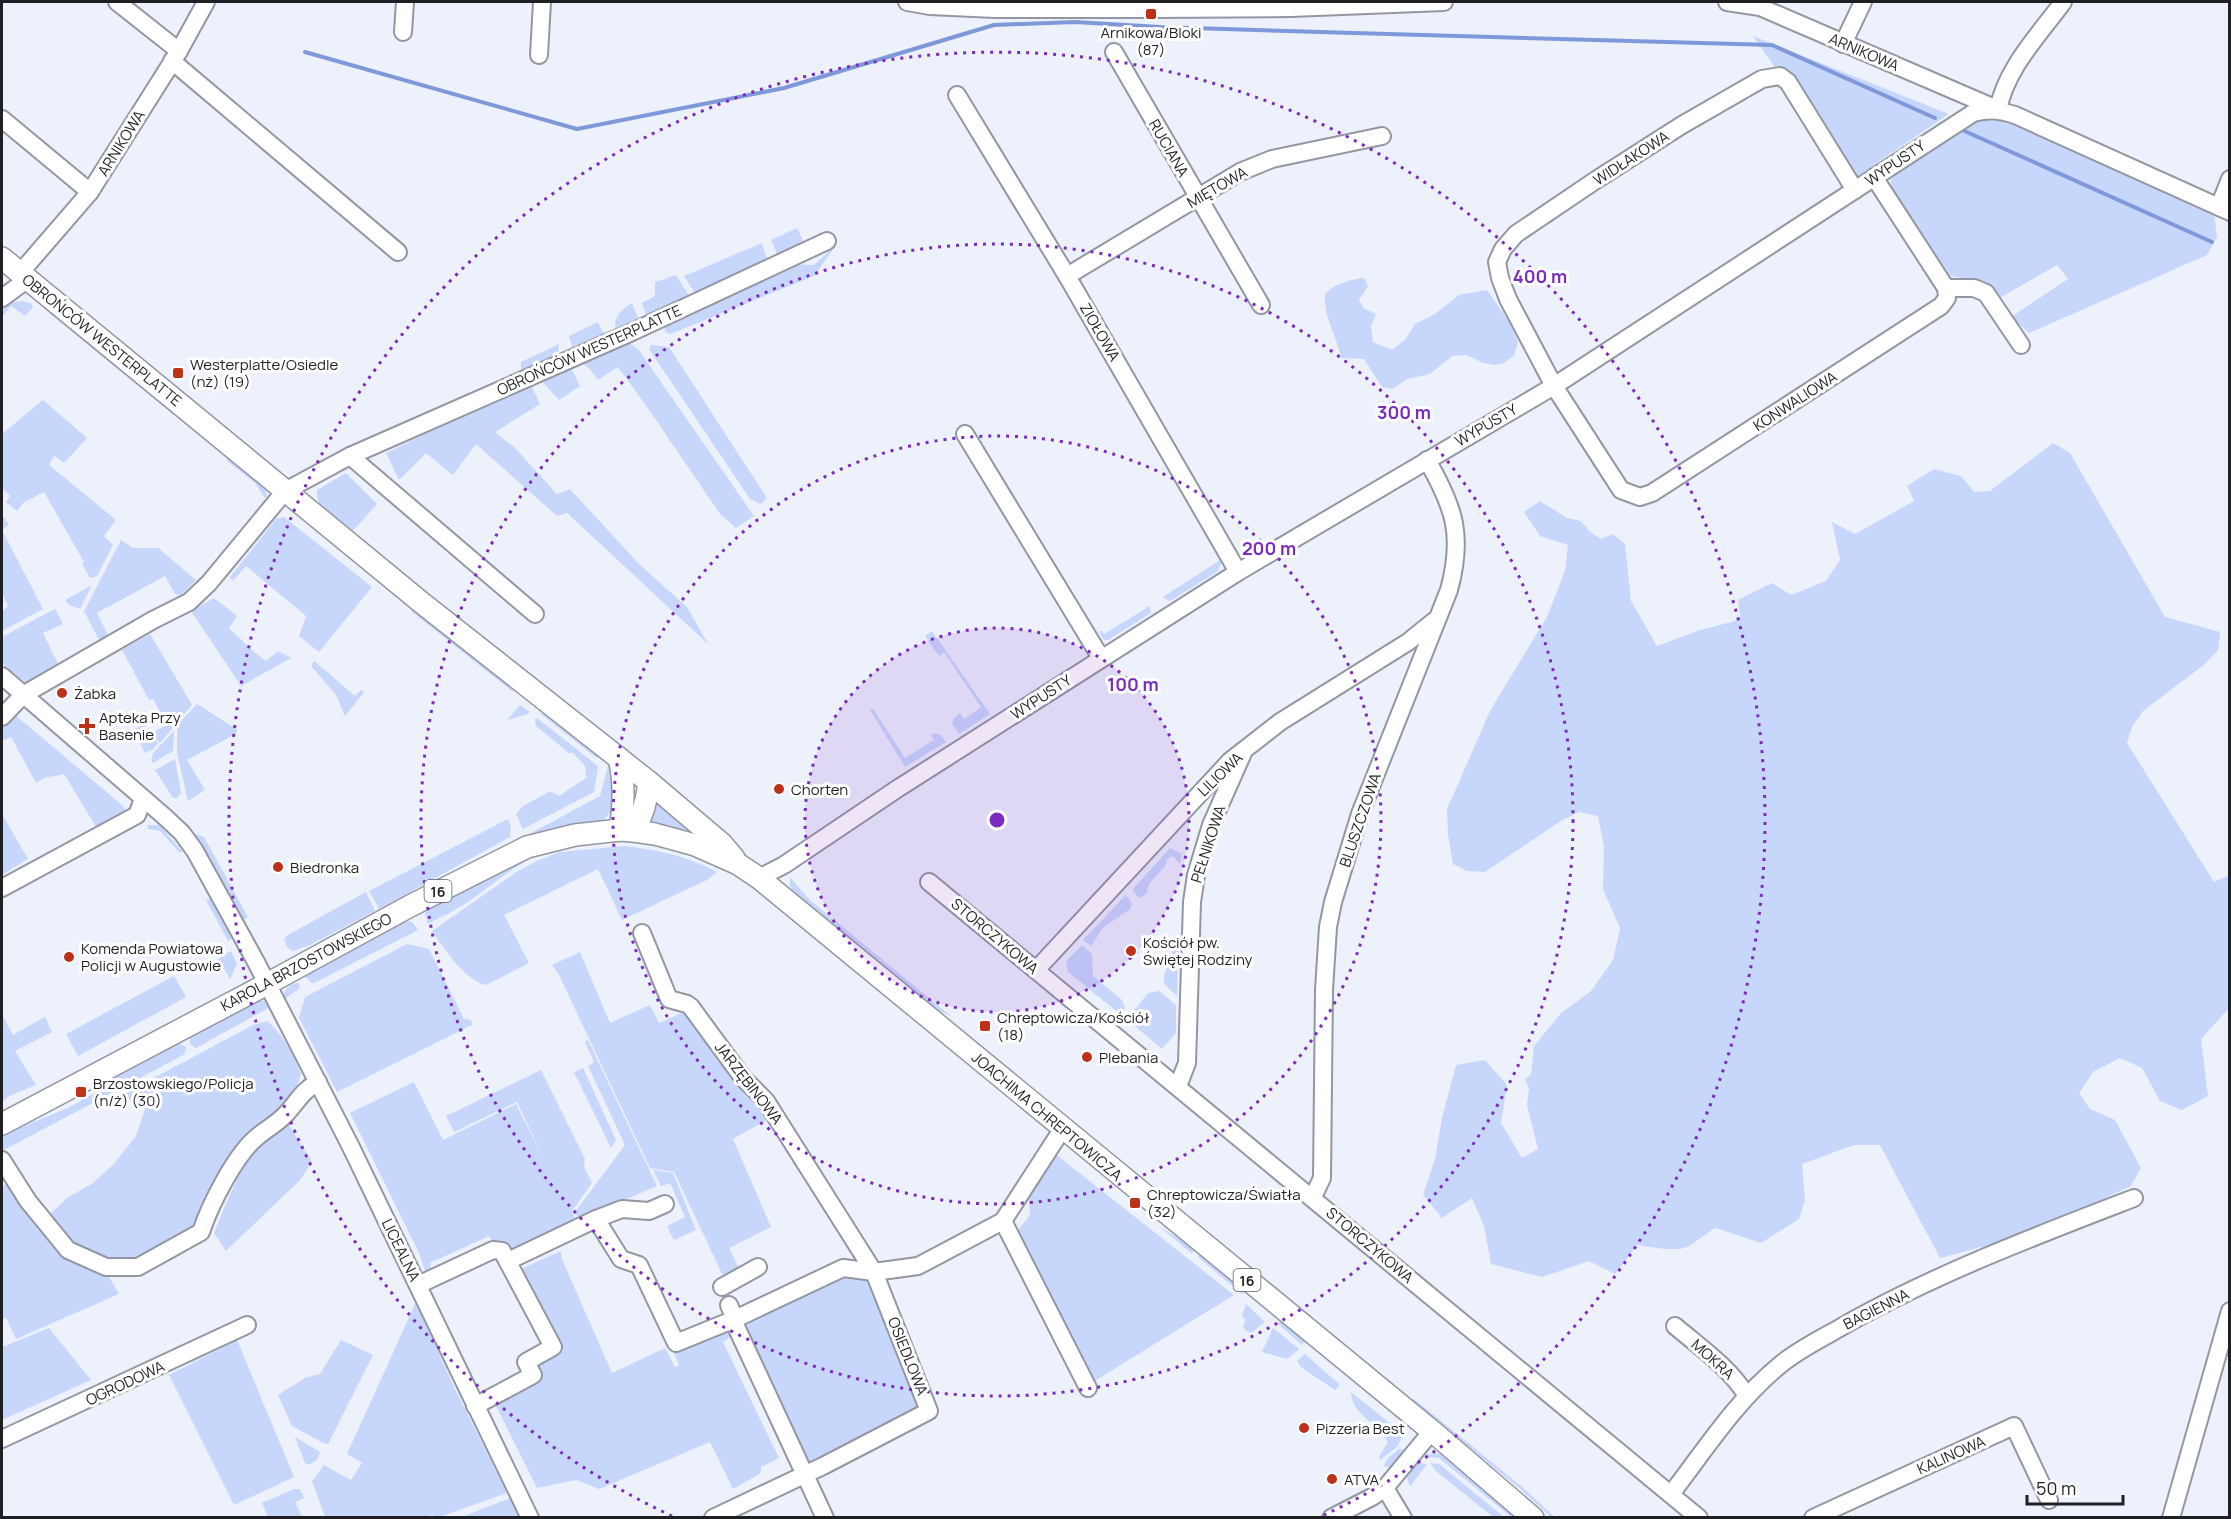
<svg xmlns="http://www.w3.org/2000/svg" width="2231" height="1519" viewBox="0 0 2231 1519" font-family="Manrope,sans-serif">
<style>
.green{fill:#c7d7fc}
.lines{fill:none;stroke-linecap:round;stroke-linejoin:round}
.stream{stroke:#7f98da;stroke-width:4}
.minor-casing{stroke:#9397a2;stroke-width:20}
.major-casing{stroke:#9397a2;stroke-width:24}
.minor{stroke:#fff;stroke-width:16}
.major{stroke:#fff;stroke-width:21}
.ring{fill:none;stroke:#7b2cbf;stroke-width:3;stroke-dasharray:3 6}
.poi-dot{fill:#bc3117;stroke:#fefefe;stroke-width:2}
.labels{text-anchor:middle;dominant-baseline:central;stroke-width:6;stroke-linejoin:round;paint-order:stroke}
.shield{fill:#fefefe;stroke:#616365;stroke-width:1.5}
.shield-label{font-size:14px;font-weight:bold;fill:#1e2024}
.poi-label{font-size:15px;fill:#1e2024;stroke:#fefefe;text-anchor:start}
.street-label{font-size:15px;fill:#1e2024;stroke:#fefefe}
.centre{fill:#7b2cbf;stroke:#fefefe;stroke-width:3}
.ring-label{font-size:18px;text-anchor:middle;font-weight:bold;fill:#7b2cbf;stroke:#fefefe;stroke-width:6;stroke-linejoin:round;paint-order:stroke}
</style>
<rect width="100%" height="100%" fill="#ecf1fc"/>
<g class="green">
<polygon points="1753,36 1949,114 1853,179"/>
<polygon points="2007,120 2214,214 2217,237 2207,255 2029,333 2011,317 2068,279 2057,265 1998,299 1983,281 1951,276 1891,191 1891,179 1898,170 1975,121"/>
<polygon points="797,228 804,243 778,256 771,240"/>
<polygon points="762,243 767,259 696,295 684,276"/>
<polygon points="837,244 814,276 670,334 665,332 664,324 786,264 814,265"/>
<polygon points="676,275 690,297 646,315 642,303 655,296 655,282"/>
<path d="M 1364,278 L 1368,286 L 1359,300 L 1363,308 L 1376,314 L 1371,327 L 1373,342 L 1392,350 L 1405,340 L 1415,324 L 1435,314 L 1459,295 L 1487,290 L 1512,326 L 1518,342 L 1514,356 L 1502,364 L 1494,365 L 1483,363 L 1466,355 L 1452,356 L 1430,374 L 1407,379 L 1392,389 L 1382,387 L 1364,359 L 1341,358 C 1337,336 1323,316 1325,294 C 1336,283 1349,280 1364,278 Z"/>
<polygon points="12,300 15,302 21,301 31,303 33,308 25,316 11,306 2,317 2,306"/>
<path d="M 632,303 L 638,318 L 615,328 C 615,315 621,310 632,303 Z"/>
<polygon points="50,307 186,418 174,415 49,313"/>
<polygon points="598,322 604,334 572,347 569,336"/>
<polygon points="618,343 629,343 638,349 754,516 736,528 720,514 652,414 618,367 598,380 589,368 578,361"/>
<polygon points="559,344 558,353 521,371 521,362"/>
<polygon points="651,345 669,347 767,498 761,504 750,499 649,349"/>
<polygon points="569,365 580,386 559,400 539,378"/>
<polygon points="530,383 540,404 495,432 515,448 557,494 570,489 640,565 687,607 708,644 567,513 557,516 476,444 453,475 426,453 399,480 386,453"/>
<polygon points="43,400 87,438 64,463 54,456 49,465 116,520 104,536 113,545 97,576 90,578 82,564 84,562 44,492 23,503 17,511 6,502 10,496 2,488 2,434"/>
<path d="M 2053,443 L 2070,453 L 2165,617 L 2220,632 L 2218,650 L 2205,664 L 2143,711 L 2132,727 L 2127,743 L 2214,882 L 2230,875 L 2229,1008 L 2201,1039 L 2208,1096 L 2182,1110 L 2160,1101 L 2142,1068 L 2120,1058 L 2093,1072 L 2079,1093 L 2090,1109 L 2115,1120 L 2141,1168 L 2131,1186 L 2107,1197 L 2103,1202 C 2050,1225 1997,1244 1940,1258 L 1880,1145 L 1854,1145 L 1802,1164 L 1805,1200 L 1799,1219 L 1761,1243 L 1716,1228 C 1705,1233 1697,1242 1687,1247 C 1676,1252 1650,1247 1637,1245 L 1615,1274 L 1589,1261 L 1542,1277 L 1491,1264 L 1484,1226 L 1472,1198 L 1442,1218 L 1423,1195 L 1435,1159 L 1442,1118 L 1456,1065 L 1485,1060 L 1507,1085 L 1501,1123 L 1522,1158 L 1538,1149 L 1527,1105 L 1529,1088 L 1525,1080 L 1531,1074 L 1534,1046 L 1561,1013 L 1591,991 L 1613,960 L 1620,928 L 1603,889 L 1604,847 L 1598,816 L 1579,812 L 1561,821 L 1485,872 L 1467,871 L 1453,864 L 1448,835 L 1447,809 L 1491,709 L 1547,617 L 1565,571 L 1568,545 L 1540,536 L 1524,512 L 1540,501 L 1567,518 L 1581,521 L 1589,531 L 1601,539 L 1613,534 L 1625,544 L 1631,601 L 1657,646 L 1697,631 L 1735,621 L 1740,616 L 1738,600 L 1772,583 L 1791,595 L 1826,581 L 1840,560 L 1832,522 L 1855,534 L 1914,501 L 1907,486 L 1934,469 L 1961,476 L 1974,492 L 1990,491 Z"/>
<polygon points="227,458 265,488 267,496 265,498 255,483 227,461"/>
<path d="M 346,473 L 377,504 L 351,533 C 336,522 315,511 317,490 Z"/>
<polygon points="2,515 9,525 2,530 43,609 2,631 2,612 8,606 2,593"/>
<polygon points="284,517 372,587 319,652 299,636 306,616 246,566 233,581 230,577 276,519"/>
<polygon points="121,540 133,548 158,548 196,580 181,595 175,594 165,576 97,613 109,637 100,642 84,611"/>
<polygon points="1223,558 1218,571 1172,600 1169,601 1163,597"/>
<polygon points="92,585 80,609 69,605 65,600"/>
<polygon points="214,598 237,616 229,628 254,652 266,661 278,651 291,658 241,686 191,611"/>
<polygon points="411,605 514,688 513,692 412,612"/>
<polygon points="1150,606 1151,613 1108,640 1104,640 1099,632 1102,631 1104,634"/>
<polygon points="55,609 63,624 43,633 59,666 28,685 2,663 2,637"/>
<polygon points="932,631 990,714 959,734 952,724 954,718 960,713 964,719 981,707 944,652 939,656 925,636"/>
<polygon points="150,634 192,705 160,743 152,736 158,743 152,750 145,753 133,730 144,724 150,734 167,725 153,699 149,700 122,650"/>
<polygon points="314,661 355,696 361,690 364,692 345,716 336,695 311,666"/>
<polygon points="197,704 238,730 234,735 187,760 205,790 188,801 177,753 177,725"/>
<polygon points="520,705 530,712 528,714 507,720"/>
<polygon points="873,709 905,758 934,740 931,735 933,733 941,735 946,742 905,767 870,710"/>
<polygon points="543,711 602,758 595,757 541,714"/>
<polygon points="14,714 122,805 126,810 96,827 64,774 44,778 36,783 11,737 2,741 2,726"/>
<polygon points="537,718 598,766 594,792 523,829 516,814 523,806 550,791 559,796 586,778 585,766 573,753 569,753 536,726 535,720"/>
<polygon points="174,731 173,751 153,763 151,761 153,753"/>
<polygon points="175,759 181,792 178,798 173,798 155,770"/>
<polygon points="609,762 618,775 614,809 603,820 570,825 521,840 520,839 600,796"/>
<polygon points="653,800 703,837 649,824"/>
<polygon points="2,814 28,859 2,875"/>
<polygon points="508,819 511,827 510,837 379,909 369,891"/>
<polygon points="147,825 159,825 182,851 180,853 160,831 148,829"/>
<polygon points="191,832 204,837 248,917 244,920"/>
<path d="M 604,841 C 649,841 681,849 722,868 L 724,871 C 673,843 597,831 541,854 C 514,865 492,885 468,902 C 456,910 441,917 428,924 L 425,913 L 429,909 L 533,856 L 556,848 Z"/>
<path d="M 624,846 C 658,850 687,856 717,872 L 707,880 L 622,920 L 598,869 L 504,915 L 529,963 L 486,985 C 465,980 444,949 432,931 L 518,871 L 539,860 L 560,852 Z"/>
<path d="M 1170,848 L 1182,854 L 1180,864 L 1173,856 L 1167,859 C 1166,873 1147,878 1147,893 L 1141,898 L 1134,893 L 1133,889 Z"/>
<polygon points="790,877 809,899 952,1017 932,1007 796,895 790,886"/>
<polygon points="366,892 375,911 310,945 293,951 288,948 284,940 286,936"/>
<polygon points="1125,896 1129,898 1132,905 1130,909 1103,928 1091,946 1083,940"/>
<polygon points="210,899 232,939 228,941 206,900"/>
<polygon points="405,921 412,922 418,930 316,982 312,983 304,976"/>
<polygon points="407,944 429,949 464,1019 471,1020 472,1025 337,1092 299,1018 305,997"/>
<polygon points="1082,945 1092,954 1093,976 1122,1000 1125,1008 1120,1014 1068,972 1066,961"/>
<polygon points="1178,947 1177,996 1164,984 1164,975 1174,948"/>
<polygon points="231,951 237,964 230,979 218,959"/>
<polygon points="580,952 610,1023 650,1005 659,1023 686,1011 770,1118 733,1139 771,1227 729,1248 740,1271 725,1280 674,1172 650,1168 559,975 552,965"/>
<polygon points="174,976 186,997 78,1056 66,1034"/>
<path d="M 299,983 L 300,988 L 283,1000 C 283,991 288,983 299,983 Z"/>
<polygon points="1159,991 1176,1005 1176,1033 1162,1049 1130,1022 1128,1018 1148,993"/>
<polygon points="259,1001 266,1001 272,1006 196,1048 190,1044 189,1038"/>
<polygon points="2,1014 13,1035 45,1017 52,1032 15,1051 36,1085 9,1096 2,1102"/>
<path d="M 267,1021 C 283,1034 294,1056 301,1074 L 294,1096 L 197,1223 C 182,1238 141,1264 119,1264 C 102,1263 81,1254 68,1243 C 60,1237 53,1226 46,1218 L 67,1198 L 93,1183 L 113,1165 L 136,1136 L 148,1099 L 131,1101 L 124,1094 L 253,1025 Z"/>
<polygon points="588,1040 657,1186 579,1220 575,1212 625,1145 588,1066 594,1062 585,1042"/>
<polygon points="178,1043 186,1047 185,1054 2,1151 2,1135 70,1107 101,1089 111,1077"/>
<polygon points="583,1068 616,1140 611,1148 574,1072"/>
<polygon points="541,1070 585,1159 584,1167 592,1183 572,1211 576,1221 512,1252 503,1242 495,1245 489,1236 430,1263 432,1274 427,1276 419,1253 350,1113 414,1082 443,1140 516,1104 543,1157 517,1102 454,1132 446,1116"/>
<path d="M 289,1125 L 312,1162 L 300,1180 L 226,1251 L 214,1233 C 228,1200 251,1132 289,1125 Z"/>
<polygon points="1054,1153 1234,1295 1093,1382 1015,1234 1030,1215 1028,1191"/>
<polygon points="653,1170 673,1173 696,1230 674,1240 667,1226 685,1217 670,1183 661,1186"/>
<polygon points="9,1183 43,1227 107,1273 119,1294 16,1339 6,1318 2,1320 2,1186"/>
<polygon points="1160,1227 1195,1248 1192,1254"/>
<polygon points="561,1251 561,1257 612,1373 665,1348 675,1367 679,1365 673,1351 723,1330 732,1336 723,1342 779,1458 761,1467 761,1473 733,1489 710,1442 599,1489 576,1480 537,1488 494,1402 537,1366 562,1351 518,1270"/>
<polygon points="1200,1254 1244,1291 1242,1294 1198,1257"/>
<polygon points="843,1268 874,1272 921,1415 808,1462 741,1319"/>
<polygon points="416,1302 453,1385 507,1493 439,1517 431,1515 425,1518 325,1517 312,1481 324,1465 351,1480 362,1463 347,1454"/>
<polygon points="1246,1304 1265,1322 1251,1333 1246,1331 1243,1327 1245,1320 1242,1315"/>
<polygon points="1282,1321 1305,1341 1302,1345 1277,1323"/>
<polygon points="49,1328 91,1380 2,1420 2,1347"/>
<polygon points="1273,1328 1299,1349 1287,1359 1262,1352"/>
<polygon points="237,1340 294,1477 234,1505 169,1375"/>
<polygon points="341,1340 373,1355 328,1444 323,1443 292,1426 278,1395 305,1378 320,1374"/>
<polygon points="1305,1354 1340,1385 1335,1390 1302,1368 1297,1361"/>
<path d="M 1351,1392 L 1396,1428 L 1402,1436 L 1398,1446 L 1380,1460 L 1379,1457 L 1388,1442 C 1379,1424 1351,1414 1351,1392 Z"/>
<polygon points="1414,1399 1521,1486 1555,1517 1551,1517 1518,1487 1412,1401"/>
<polygon points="295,1437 320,1452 317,1460 309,1465 305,1463"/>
<polygon points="1399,1449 1405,1450 1391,1468 1384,1466 1387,1459"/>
<polygon points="1437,1453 1444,1455 1511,1512 1511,1517 1439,1458 1427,1457 1425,1455"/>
<polygon points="1418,1463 1427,1464 1410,1487 1407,1477"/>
<polygon points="1430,1463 1439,1464 1504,1517 1493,1517 1436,1471"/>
<polygon points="294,1489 300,1489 304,1498 295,1502 302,1517 268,1517 262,1503"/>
<polygon points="510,1498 519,1517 462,1517"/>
</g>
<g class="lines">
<g class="stream">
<polyline points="305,52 577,129 784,88 994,25 1075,22 1160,27 1354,33 1772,45 1935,118"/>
<polyline points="1960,129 2212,242"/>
</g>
<g class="minor-casing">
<g id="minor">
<polyline points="117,2 179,51"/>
<polyline points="907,2 930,6 995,9 1154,9 1291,8 1444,2"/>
<polyline points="1727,2 1760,7 1997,109"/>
<polyline points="403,32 405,2"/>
<polyline points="1843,44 1863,2"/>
<polyline points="1114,52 1261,305"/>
<polyline points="539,55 542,2"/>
<polyline points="172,61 398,252"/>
<polyline points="957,95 1067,276 1238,572"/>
<path d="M 1998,110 C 2006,68 2039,35 2063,2"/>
<polyline points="2,119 90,192"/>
<polyline points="1855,190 1788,82 1780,76 1762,79 1682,125 1596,180 1516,234 1503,249 1497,262 1500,278 1508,299 1554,386 1621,490 1640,497 1652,493 1941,306 1947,298 1946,288 1874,177"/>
<polyline points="2219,207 2230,179"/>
<polyline points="20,273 90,192 179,51 206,2"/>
<polyline points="1067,276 1240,172 1272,159 1382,136"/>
<polyline points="1946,288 1974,288 1986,293 2021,345"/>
<polyline points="2,298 28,279"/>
<polyline points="965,434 1101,658"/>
<polyline points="350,456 535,614"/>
<polyline points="2,676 165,817 182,833 195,851 256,962 350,1145 530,1518"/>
<polyline points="2,717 23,695 153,620 189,602 209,583 285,491 350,456 632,332 827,241"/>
<path d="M 759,878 L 784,865 L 897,789 L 1238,572 L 1554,386 L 1973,113 C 1990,109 1999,110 2015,115 L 2230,212"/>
<polyline points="929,882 1699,1518"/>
<polyline points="2,888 137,815 143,799"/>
<polyline points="642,933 669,999 687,1004 691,1007 743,1078 766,1101 874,1272 929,1411 823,1466 713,1518"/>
<polyline points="1036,970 1230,761 1280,722 1408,642 1434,621"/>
<polyline points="1178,1086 1187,1063 1192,902 1196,875 1211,825 1243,753"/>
<path d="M 2,1160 L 28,1201 L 68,1250 L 106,1267 L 138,1267 L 201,1232 C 210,1205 235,1155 257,1137 C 266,1129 278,1123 286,1114 C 298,1101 302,1091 318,1082"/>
<path d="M 1313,1197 L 1322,1178 L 1324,990 L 1328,927 L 1333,902 L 1360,814 L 1449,590 C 1464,535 1454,507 1427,460"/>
<polyline points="596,1219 622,1209 649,1211 665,1204"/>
<polyline points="1003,1221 1088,1388"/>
<polyline points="508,1261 596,1219 621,1259 639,1265 676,1343 735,1319 843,1268 874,1272 918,1266 1003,1221 1063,1128"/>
<polyline points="418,1285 493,1250 502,1251 553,1347 526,1362 533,1375 475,1406"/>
<polyline points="722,1287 758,1267"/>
<polyline points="729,1305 735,1319"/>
<polyline points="733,1320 825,1518"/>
<path d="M 1675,1326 C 1701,1348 1729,1367 1747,1396"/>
<polyline points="2,1439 247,1325"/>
<polyline points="1385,1488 1403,1518"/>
<path d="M 1671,1494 C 1705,1450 1736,1401 1780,1365 C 1800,1348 1827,1336 1850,1322 C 1940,1272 2038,1235 2134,1198"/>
<polyline points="1331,1518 1372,1497 1385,1488 1432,1431"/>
<polyline points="1813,1518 2014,1426 2049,1500"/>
<polyline points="2171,1518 2230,1311"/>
</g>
</g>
<g class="major-casing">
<g id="major">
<polyline points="2,258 422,603 649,782 722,844 734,858"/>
<path d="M 619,758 C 625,783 624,805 620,830"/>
<path d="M 634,831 C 643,815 647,800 649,782"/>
<polyline points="2,1124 267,984 410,906 527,847 575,835 620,830 634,831 655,834 695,845 738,864 759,878 1432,1431 1533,1518"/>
</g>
</g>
<use href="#minor" class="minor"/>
<use href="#major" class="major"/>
</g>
<circle cx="997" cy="820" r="192" fill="#7b2cbf" fill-opacity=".12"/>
<g class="ring">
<circle cx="997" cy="820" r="192"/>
<circle cx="997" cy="820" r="384"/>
<circle cx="997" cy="820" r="576"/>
<path d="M672 1516A768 768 0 1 1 1322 1516"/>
</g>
<g class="poi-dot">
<rect x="1145" y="8" width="12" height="12" rx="3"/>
<rect x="172" y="367" width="12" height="12" rx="3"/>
<circle cx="62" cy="693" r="6"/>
<path d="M84 717h6v6h6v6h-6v6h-6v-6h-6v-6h6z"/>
<circle cx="779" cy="789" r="6"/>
<circle cx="278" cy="867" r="6"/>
<circle cx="1131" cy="951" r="6"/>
<circle cx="69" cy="957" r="6"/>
<rect x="979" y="1020" width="12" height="12" rx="3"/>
<circle cx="1087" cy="1057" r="6"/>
<rect x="75" y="1086" width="12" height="12" rx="3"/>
<rect x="1129" y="1197" width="12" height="12" rx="3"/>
<circle cx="1304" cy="1428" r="6"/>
<circle cx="1332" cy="1479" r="6"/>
</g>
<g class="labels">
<g class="shield">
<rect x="424.5" y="880" width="27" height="22" rx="4.5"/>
<rect x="1233.5" y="1269" width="27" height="22" rx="4.5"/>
</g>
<g class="shield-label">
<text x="438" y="891">16</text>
<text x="1247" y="1280">16</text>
</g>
<g class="poi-label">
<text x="1151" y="32" text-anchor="middle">Arnikowa/Bloki<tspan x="1151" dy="17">(87)</tspan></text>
<text x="190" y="364">Westerplatte/Osiedle<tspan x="190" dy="17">(nż) (19)</tspan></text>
<text x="74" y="693">Żabka</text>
<text x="99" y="717">Apteka Przy<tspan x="99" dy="17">Basenie</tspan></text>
<text x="791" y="789">Chorten</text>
<text x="290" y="867">Biedronka</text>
<text x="1143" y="942">Kościół pw.<tspan x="1143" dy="17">Świętej Rodziny</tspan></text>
<text x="81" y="948">Komenda Powiatowa<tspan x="81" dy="17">Policji w Augustowie</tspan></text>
<text x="997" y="1017">Chreptowicza/Kościół<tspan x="997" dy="17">(18)</tspan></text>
<text x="1099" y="1057">Plebania</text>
<text x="93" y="1083">Brzostowskiego/Policja<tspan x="93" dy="17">(n/ż) (30)</tspan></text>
<text x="1147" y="1194">Chreptowicza/Światła<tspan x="1147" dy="17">(32)</tspan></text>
<text x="1316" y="1428">Pizzeria Best</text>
<text x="1344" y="1479">ATVA</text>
</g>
<g class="street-label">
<text transform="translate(1864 52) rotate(23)">ARNIKOWA</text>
<text transform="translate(121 143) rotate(-58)">ARNIKOWA</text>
<text transform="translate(1169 148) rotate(60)">RUCIANA</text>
<text transform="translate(1631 158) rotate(-33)">WIDŁAKOWA</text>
<text transform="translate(1895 163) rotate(-34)">WYPUSTY</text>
<text transform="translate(1217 187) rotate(-30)">MIĘTOWA</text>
<text transform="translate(1100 332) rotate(60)">ZIOŁOWA</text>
<text transform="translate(102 340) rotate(39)">OBROŃCÓW WESTERPLATTE</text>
<text transform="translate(589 350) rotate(-24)">OBROŃCÓW WESTERPLATTE</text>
<text transform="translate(1795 401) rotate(-33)">KONWALIOWA</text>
<text transform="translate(1486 425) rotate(-30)">WYPUSTY</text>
<text transform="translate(1041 697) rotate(-33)">WYPUSTY</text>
<text transform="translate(1220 774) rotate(-44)">LILIOWA</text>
<text transform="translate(1360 820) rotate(-71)">BLUSZCZOWA</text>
<text transform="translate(1208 844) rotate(-72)">PEŁNIKOWA</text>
<text transform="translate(995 936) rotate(40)">STORCZYKOWA</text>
<text transform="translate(306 962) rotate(-28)">KAROLA BRZOSTOWSKIEGO</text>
<text transform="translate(749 1083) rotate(52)">JARZĘBINOWA</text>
<text transform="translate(1047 1116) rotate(40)">JOACHIMA CHREPTOWICZA</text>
<text transform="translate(1370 1245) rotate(40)">STORCZYKOWA</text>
<text transform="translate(401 1250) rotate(64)">LICEALNA</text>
<text transform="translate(1876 1309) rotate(-27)">BAGIENNA</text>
<text transform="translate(908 1356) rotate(68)">OSIEDLOWA</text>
<text transform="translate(1713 1359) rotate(42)">MOKRA</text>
<text transform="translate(125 1383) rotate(-25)">OGRODOWA</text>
<text transform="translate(1951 1455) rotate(-24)">KALINOWA</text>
</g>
</g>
<circle cx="997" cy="820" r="9" class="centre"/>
<g class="ring-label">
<text x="1540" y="283">400 m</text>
<text x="1404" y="419">300 m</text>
<text x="1269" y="555">200 m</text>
<text x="1133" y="691">100 m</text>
</g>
<rect width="2231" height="1519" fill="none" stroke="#1e2024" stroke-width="6"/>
<path d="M2027 1495v9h96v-9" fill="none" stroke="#1e2024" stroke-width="3"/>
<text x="2036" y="1495" font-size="18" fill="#1e2024" stroke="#fefefe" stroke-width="4.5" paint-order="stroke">50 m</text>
</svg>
